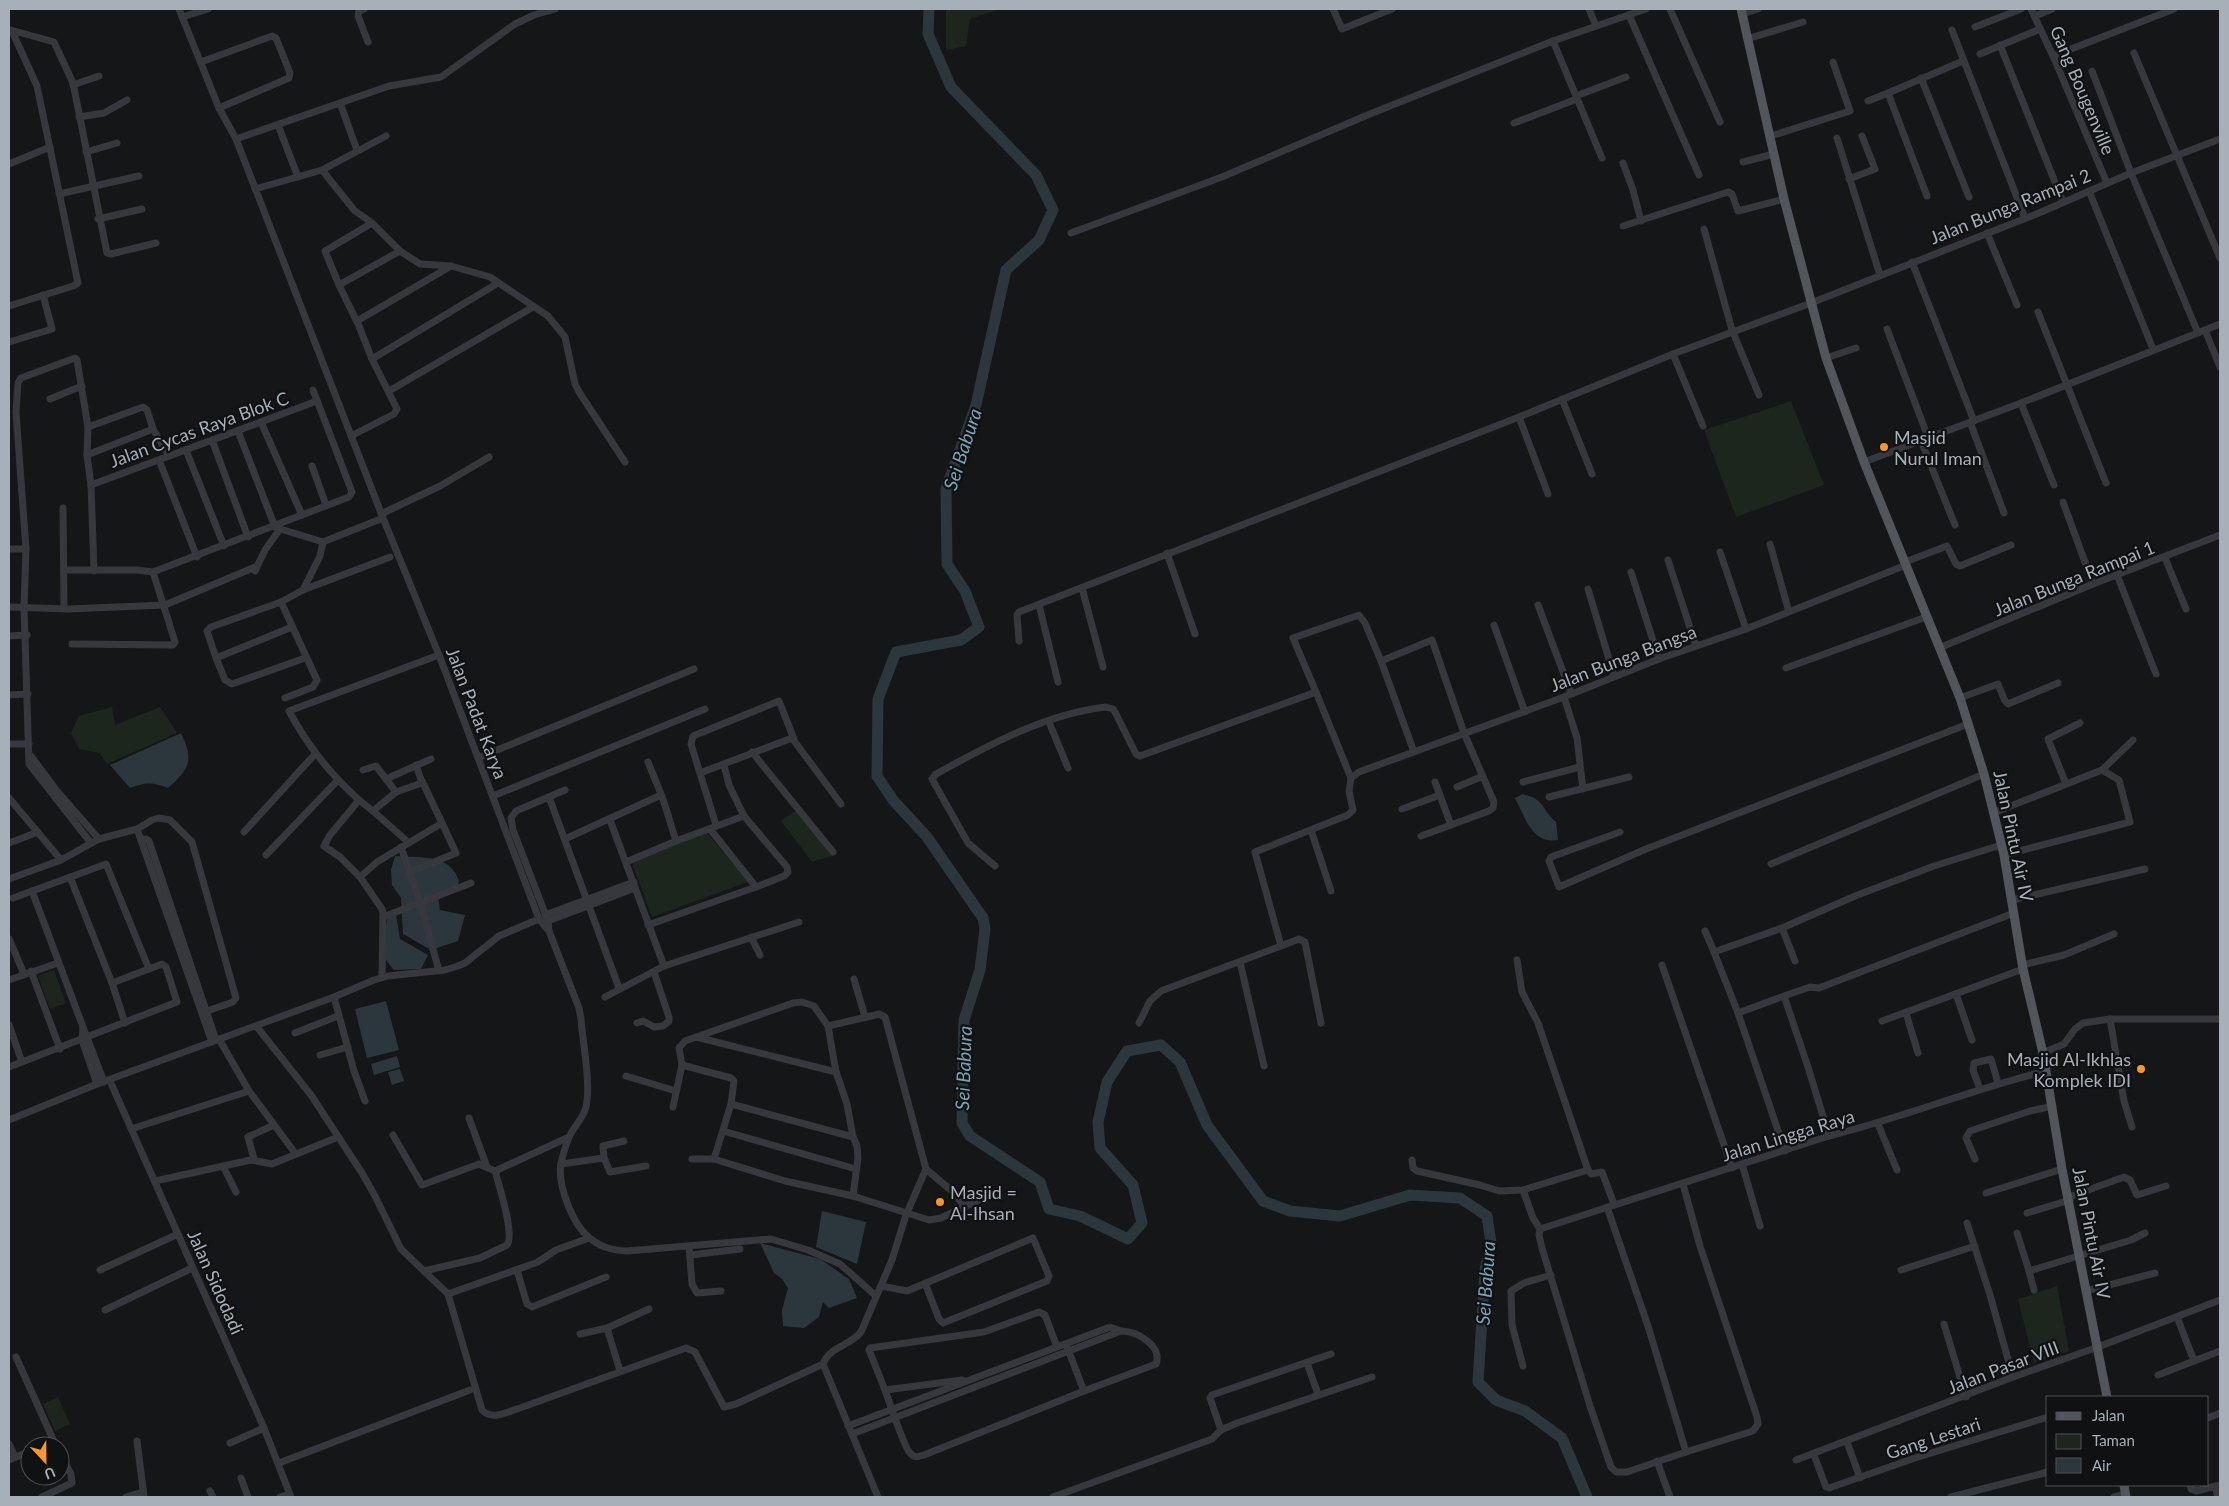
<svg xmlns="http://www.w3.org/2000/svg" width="2229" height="1506" viewBox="0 0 2229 1506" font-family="Lato,sans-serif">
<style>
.green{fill:#1d261d}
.water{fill:#2b373c}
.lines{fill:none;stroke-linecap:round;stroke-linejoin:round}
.river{stroke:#2b373c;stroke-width:11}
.minor{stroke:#36383d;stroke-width:7}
.major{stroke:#52565c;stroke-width:9}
.poi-dot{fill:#fb962a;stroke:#101113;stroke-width:2}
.labels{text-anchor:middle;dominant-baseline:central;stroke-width:4.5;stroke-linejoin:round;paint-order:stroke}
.street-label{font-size:18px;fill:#a7afb8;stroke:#101113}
.poi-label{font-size:18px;fill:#a7afb8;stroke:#101113;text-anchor:start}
.water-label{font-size:19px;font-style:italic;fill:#7ca3b5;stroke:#101113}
</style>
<rect width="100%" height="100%" fill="#151618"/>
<g class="green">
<polygon points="946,9 999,9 970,19 966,46 946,50"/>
<polygon points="1791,401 1824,485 1736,517 1704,430"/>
<polygon points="112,707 115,725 160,707 177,733 107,764 100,753 79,749 71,733 79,716"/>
<polygon points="798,809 832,856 812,862 781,821"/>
<polygon points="706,832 748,882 652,917 632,863"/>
<polygon points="54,970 66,1003 50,1009 38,976"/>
<polygon points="2057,1286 2069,1351 2034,1363 2018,1299"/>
<polygon points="58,1397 70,1424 55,1431 43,1404"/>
</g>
<g class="water">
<path d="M 181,733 C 194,760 190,769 168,788 C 153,782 145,782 130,788 L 110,765 Z"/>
<path d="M 1523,794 C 1546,800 1540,808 1556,822 L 1558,840 C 1532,844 1525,817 1515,798 Z"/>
<path d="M 395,856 C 420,858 450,853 459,881 L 455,892 L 438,896 L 440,910 L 465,915 L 458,941 L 431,950 L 403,934 L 401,898 L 392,885 L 391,870 Z"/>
<polygon points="388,914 396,914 400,939 428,955 421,969 394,970 382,955"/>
<polygon points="386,1001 399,1050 367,1058 355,1009"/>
<polygon points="397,1056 400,1067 374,1075 371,1064"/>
<polygon points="400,1069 404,1081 392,1085 388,1072"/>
<polygon points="822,1211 866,1222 857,1264 816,1247"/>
<polygon points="760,1243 820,1259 849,1279 857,1298 829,1308 823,1302 819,1317 804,1328 783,1326 782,1310 788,1288 782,1279 774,1273"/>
</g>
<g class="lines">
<polyline class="river" points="929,9 928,34 951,87 1036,175 1053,210 1039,240 1006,270 976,405 946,489 947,564 965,591 979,627 961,640 896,652 878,699 877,776 893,800 927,837 983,918 985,929 980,970 964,1020 962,1123 970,1136 1040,1182 1049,1209 1080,1216 1128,1239 1142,1223 1133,1185 1100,1148 1098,1122 1107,1082 1127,1051 1161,1045 1180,1062 1207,1125 1263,1201 1290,1211 1340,1216 1410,1195 1460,1198 1487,1216 1491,1243 1485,1270 1478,1382 1496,1400 1525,1411 1562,1438 1587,1497"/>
<g class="minor">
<polyline points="179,9 219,108 236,139 383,518 439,655 539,919 549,931"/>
<polyline points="364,9 359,11 358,16 368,42"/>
<polyline points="1333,9 1342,29 1392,9"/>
<polyline points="1589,9 1596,26"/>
<polyline points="1670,9 1720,122"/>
<polyline points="2031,9 2053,56 2107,183"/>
<polyline points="1742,14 1758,9"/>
<polyline points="1629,15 1699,175"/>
<polyline points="2035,16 2052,9"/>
<polyline points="182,17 208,9"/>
<polyline points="1975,27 2021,9"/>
<polyline points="11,30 54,42 73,83 107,253 111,254 156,243"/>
<polyline points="1952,30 2025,218"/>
<polyline points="1747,39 1803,22"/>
<polyline points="1553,41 1602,158"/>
<polyline points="2000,45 2063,202"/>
<polyline points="2134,53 2220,258"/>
<polyline points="1980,54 2040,29"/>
<polyline points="2053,56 2174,9"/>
<polyline points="201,62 272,36 276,38 290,73 289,78 219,108"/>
<polyline points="2092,71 2131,173 2198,333"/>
<polyline points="1921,78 1969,197"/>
<polyline points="73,85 99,76"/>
<polyline points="1576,96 1626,77"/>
<polyline points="1868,101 1888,93"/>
<polyline points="340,103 357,150"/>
<polyline points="79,117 104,113 127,100"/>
<polyline points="1514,123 1577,99"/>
<polyline points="278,125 298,177"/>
<polyline points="1771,136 1850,111 1833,62"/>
<polyline points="1837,138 1880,275"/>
<polyline points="236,139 389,86 441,77 515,24 534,15 555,9"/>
<polyline points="86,152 117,143"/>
<polyline points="1743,162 1774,154"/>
<polyline points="1623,163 1633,190 1641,221"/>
<polyline points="9,164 50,147"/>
<polyline points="322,170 386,136"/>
<polyline points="1849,179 1875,169 1862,136"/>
<polyline points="255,189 322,170 354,210 372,223 400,251 420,264 451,266 490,277 548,316 565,337 575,384 579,392 625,462"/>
<polyline points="2089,191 2153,349"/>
<polyline points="59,194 139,176"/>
<polyline points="1927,196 1888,93 1963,61"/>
<polyline points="98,219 142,209"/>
<polyline points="1623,226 1728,192 1732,194 1738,211 1784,199"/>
<polyline points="1704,229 1732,330 1759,395"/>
<polyline points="1071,233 1222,177 1370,114 1553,41 1646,9"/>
<polyline points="1987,233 2017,305"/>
<polyline points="1912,262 1974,421"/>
<polyline points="339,285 325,251 372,223"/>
<polyline points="9,306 73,286 78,283 37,86 12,31"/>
<polyline points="2038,312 2106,483"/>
<polyline points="357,322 339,285 400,251"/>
<polyline points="1887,329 1928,437"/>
<polyline points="2205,330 2220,324"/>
<polyline points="9,342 52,329 43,295"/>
<polyline points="1673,354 1703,426"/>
<polyline points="1826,358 1856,348"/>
<polyline points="372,359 498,283"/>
<polyline points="389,391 533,307"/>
<polyline points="50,399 82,386"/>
<polyline points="1562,399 1592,474"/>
<polyline points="2021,403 2054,485"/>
<polyline points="1519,417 1548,494"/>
<polyline points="261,422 302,515"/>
<polyline points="1970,422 2004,513"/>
<polyline points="88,427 143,407 147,410 153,429 169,456"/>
<polyline points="238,431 275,527"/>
<polyline points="351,436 394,414 397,409 372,359 357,321 451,266"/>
<polyline points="212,440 248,537"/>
<polyline points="1921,441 1955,525"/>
<polyline points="186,450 224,546"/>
<polyline points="87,455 153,429"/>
<polyline points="159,460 197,557"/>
<polyline points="1864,462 2021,403 2205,330 2220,367"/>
<polyline points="312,466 326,505"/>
<polyline points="91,485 317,401"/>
<polyline points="2063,502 2093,584"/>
<polyline points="63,508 64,608"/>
<polyline points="381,514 440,486 489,457"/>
<polyline points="277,528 323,542 383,518"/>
<polyline points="1770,544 1789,612"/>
<polyline points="9,549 26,549"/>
<polyline points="1720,552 1746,629"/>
<polyline points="1167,553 1195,634"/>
<polyline points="2165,558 2186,609"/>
<polyline points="1668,560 1696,646"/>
<polyline points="1905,562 1947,546 1956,564 1960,566 2011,545"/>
<polyline points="64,570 137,570 153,572 349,497 352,492 313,390"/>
<polyline points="255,571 265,550 280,529"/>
<polyline points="1631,572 1659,659"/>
<polyline points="2117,575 2156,674"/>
<polyline points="1082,588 1103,667"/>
<polyline points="1588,589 1614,676"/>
<polyline points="303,590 390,557"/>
<polyline points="281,602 317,680 313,687 285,698"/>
<polyline points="1039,605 1058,682"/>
<polyline points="1538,605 1571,693"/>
<polyline points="9,607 68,609 165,605 255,567"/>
<polyline points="1494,625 1525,712"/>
<polyline points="292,627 216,658 207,631 211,627 281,602 303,590 320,556 323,542"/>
<polyline points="9,636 27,635"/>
<polyline points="1019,641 1017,615 1019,612 1519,417 1673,354 1811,303 2039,213 2131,173 2220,139"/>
<polyline points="72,644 173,645 175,642 153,572"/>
<polyline points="1939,648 2093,584 2220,535"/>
<polyline points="216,658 225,680 232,684 305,658"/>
<polyline points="1381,661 1432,640 1464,733 1494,802 1493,808 1489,811 1421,836"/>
<polyline points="1786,668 1926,617"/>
<polyline points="1316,692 1293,638 1359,615 1365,623 1381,661 1414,752"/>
<polyline points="9,695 28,694"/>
<polyline points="1564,697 1577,738 1583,789"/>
<polyline points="1960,698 1998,684 2005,701 2008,704 2058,683"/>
<polyline points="1049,722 1068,768"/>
<polyline points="9,744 29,744"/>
<polyline points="752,752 833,852"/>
<polyline points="31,756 57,791 99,839"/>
<polyline points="478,758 694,669"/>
<polyline points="648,762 663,799 676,841"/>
<polyline points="363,770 376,766 396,792"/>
<polyline points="700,773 792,738 841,804"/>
<polyline points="1351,778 1359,772 1564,697 1659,659 1746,629 1906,565"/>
<polyline points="386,779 431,759"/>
<polyline points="1435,782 1451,825"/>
<polyline points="1523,782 1580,767"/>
<polyline points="2066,784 2048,739 2080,723"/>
<polyline points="1457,787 1483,776"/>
<path d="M 565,790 L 516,811 L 511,818 L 513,830 L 548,921 L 549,931 L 579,1008 L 581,1019 C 583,1045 591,1082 586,1107 C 583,1119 574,1126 569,1137 C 566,1144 563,1155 561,1163 C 557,1185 573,1226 591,1239 C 602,1248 613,1250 627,1251 L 771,1239 L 808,1250 L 840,1264 L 876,1296"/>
<polyline points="493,796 705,709"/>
<polyline points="549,797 619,988"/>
<polyline points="1549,797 1629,777"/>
<polyline points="9,798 61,860"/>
<polyline points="359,800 373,811 396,792 422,783 416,765"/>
<polyline points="1402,809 1440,795"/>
<polyline points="373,811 408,842"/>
<polyline points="1993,813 2102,770 2133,740"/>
<polyline points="610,820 664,966"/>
<polyline points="716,825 691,744 693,736 779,701 794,739"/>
<polyline points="137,829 212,1042"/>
<polyline points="710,829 756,887"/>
<polyline points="1311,830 1331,891"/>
<polyline points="244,832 315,754"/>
<polyline points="1620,832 1551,857 1549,861 1559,887 1646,849 1968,724"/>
<polyline points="565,839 661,795"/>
<polyline points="141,840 146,839 149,841 216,1040"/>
<polyline points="9,843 38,832"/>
<polyline points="91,843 29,764 24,607 26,549 16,412 18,383 21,378 75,358 77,360 88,427 87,455 91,485 94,571"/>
<polyline points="401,847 420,902 439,971"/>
<polyline points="266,855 337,781"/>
<polyline points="2004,855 2130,822 2119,780 2102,770"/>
<polyline points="626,862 676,841 744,816"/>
<polyline points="1771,864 1984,774"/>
<path d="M 995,866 L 968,843 L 932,779 L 936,774 C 989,745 1045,714 1106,707 L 1113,709 L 1115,712 L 1136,754 L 1140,756 L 1316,692 L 1351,778 L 1349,791 L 1353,810 L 1348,815 L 1255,852 L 1281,946 L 1161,991 L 1150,1001 L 1139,1023"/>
<polyline points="410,872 456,853 442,823"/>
<polyline points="70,877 112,983 125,1023"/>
<polyline points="360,877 377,862 442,823 422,781"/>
<polyline points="9,879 61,860 99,839 137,829 152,820 159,818 170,820 192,842 236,998 233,1002 207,1011"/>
<polyline points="32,891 83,1027"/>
<polyline points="13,898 106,864 149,969"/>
<polyline points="2012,900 2145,869"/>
<polyline points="545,915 634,882"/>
<polyline points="383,917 471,883"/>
<polyline points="548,921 635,888"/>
<polyline points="648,925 756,887 784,876 788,872 787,867 744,816 729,785 724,765"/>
<polyline points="1782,928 1795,961"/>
<polyline points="1705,931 1714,952"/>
<polyline points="751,937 760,955"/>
<polyline points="9,939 24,974"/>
<polyline points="1281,946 1299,939 1305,942 1321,1023"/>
<polyline points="1517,960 1522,992 1538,1023 1588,1170"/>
<polyline points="1240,962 1264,1066"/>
<polyline points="1662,965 1732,1168"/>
<polyline points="2022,965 2064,955 2114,934"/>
<polyline points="31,971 60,1049"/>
<path d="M 382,977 L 383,913 L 382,909 L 360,877 L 340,857 L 324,846 L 330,835 L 359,800 C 330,774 307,745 289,711 L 439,655"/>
<polyline points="854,979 865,1017"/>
<polyline points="9,980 58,963"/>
<polyline points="1956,994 1972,1040"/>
<polyline points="334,997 354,1071 365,1101"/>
<polyline points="605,997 664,966 799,922"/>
<polyline points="1738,1013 1784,996"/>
<polyline points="1906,1013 1918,1053"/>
<polyline points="2110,1019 2124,1101 2132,1127"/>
<polyline points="1882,1021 2023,969"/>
<polyline points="637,1023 643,1021 654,1027 663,1026 669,1021 669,1017 654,972"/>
<polyline points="9,1025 22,1062"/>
<path d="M 828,1026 L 875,1015 L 879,1014 L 885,1017 L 926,1169 L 906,1215 L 892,1260 L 861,1332 C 850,1346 830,1346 823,1364 L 878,1497"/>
<path d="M 257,1027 L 311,1095 L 362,1173 L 375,1196 L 401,1249 L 448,1294 L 482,1410 C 492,1421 507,1412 520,1408 L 686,1348 L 695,1352 L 724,1407 L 736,1404 L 823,1364"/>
<polyline points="295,1033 338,1016"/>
<polyline points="696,1037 836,1072"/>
<polyline points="219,1039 249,1091 295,1153"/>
<polyline points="2043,1053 2064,1044 2075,1029 2083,1023 2110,1019 2220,1019"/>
<polyline points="320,1055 348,1047"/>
<polyline points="682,1065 731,1078 734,1081 731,1104 714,1159"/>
<polyline points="9,1067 177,1002 166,967 162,964 112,983"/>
<polyline points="626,1076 676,1091"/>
<polyline points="110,1081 264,1428 291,1497"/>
<polyline points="97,1084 82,1040 83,1027 104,1082"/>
<polyline points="1980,1089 1973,1070 1974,1063 1991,1059 1998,1083"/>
<polyline points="731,1104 853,1137"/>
<polyline points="673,1107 682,1065 679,1048 685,1041 793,1003 802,1002 814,1006 828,1026 836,1072 847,1104 853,1137 857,1146 858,1158 853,1196"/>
<polyline points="469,1118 487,1167"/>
<polyline points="9,1120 97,1084 334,997 374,980 388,976 445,970 458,966 465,963 499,936 539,919"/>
<polyline points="1878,1124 1897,1170"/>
<polyline points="131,1129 249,1091"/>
<polyline points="723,1131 856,1169"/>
<path d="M 393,1135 L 422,1185 L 479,1164 L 495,1171 C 499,1186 515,1234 507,1245 L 480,1258 L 424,1271"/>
<polyline points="1829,1136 1808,1067 1784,996 1810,987 1819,988 2014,913"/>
<polyline points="1785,1151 1738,1013 1714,952 1782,928 1855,896 1934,866 2001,845"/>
<polyline points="604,1158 603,1146 624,1141"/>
<polyline points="254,1159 248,1137 274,1125"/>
<polyline points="692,1159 714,1159 785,1181 853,1196 929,1220 941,1218 993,1193"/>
<polyline points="1975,1159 1966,1138 1970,1131 2030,1111 2053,1106"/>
<polyline points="1412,1160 1413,1168 1417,1171 1480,1185 1499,1191 1523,1190 1588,1170"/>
<polyline points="561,1164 604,1158 610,1172 646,1166"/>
<polyline points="1742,1164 1760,1226"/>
<polyline points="223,1166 236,1192"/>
<polyline points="926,1169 953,1192 965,1207"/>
<polyline points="1588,1170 1591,1174 1602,1172 1614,1204"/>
<polyline points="495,1171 569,1137"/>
<polyline points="155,1181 251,1160 272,1164 338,1137"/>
<polyline points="1523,1190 1533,1218 1540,1229 1539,1235 1542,1248 1590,1406 1611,1467 1616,1472 1627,1472 1686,1452"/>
<polyline points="1986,1193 2062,1169"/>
<polyline points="2069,1197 2124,1177 2130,1180 2137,1195 2166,1186"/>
<polyline points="1607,1207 1648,1326 1686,1452 1753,1431 1758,1424 1757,1417 1700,1246 1683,1184"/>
<polyline points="2027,1213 2070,1200"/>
<polyline points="1967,1223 1990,1295 2013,1377"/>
<path d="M 1540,1229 L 1829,1136 C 1902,1118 1972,1089 2046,1071"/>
<polyline points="2017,1233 2029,1271 2131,1240 2145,1233"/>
<polyline points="689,1246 692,1284 697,1293 721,1291"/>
<polyline points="691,1255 740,1249"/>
<polyline points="100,1270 178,1234"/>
<polyline points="517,1270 527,1304 532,1307 606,1277"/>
<polyline points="1901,1270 1975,1246"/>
<polyline points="2029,1271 2034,1290"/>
<polyline points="881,1286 907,1291 1033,1238 1049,1276 1047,1281 943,1323 939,1319 925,1283"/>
<polyline points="2086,1291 2155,1273"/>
<polyline points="448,1294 538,1262 556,1250 589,1238"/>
<polyline points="105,1310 192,1268"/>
<polyline points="2177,1317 2194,1361"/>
<polyline points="1944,1324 1966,1397"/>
<polyline points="607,1328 620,1371"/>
<polyline points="580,1334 607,1328 649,1309"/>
<polyline points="1067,1347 1084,1391"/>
<polyline points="16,1357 56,1446"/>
<polyline points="1307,1363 1318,1394"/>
<polyline points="1523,1366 1512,1325 1511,1291 1524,1283 1551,1275"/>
<polyline points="2158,1375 2220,1351"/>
<path d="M 962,1380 L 885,1390 C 890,1403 903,1445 910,1453 C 914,1458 918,1457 924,1455 L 1084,1391 L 1156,1364 C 1163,1346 1137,1331 1121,1331"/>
<polyline points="885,1390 869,1350 870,1348 984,1332 1039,1312 1045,1315 1057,1347"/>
<polyline points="2208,1418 2220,1413"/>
<polyline points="848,1426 1110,1327 1121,1331 852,1434"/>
<polyline points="1221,1430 1210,1398 1212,1395 1331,1354"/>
<polyline points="137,1441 144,1497"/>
<polyline points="1847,1442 1860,1478"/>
<polyline points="230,1443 264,1428"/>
<polyline points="9,1444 15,1457"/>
<polyline points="41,1446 53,1441"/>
<polyline points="1814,1455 1826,1487 1829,1488 1915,1458 2048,1417"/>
<polyline points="9,1460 30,1451"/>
<polyline points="1796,1460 2013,1377 2098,1347 2220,1300"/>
<polyline points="1657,1461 1670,1497"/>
<polyline points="279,1463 470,1390"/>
<polyline points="241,1478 248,1497"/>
<polyline points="2190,1485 2191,1489 2196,1491 2220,1485"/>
<polyline points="2215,1487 2218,1497"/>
<polyline points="210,1491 213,1497"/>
<polyline points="42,1497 72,1483 71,1474 60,1454"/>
<polyline points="126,1497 143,1492"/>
<polyline points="280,1497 290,1494"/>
<polyline points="1053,1497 1212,1439 1221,1430 1237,1423 1372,1377"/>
<polyline points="1951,1497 2048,1472"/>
<polyline points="2114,1497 2125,1494"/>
</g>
<g class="major">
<polyline points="1741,9 1784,199 1826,358 1864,462 1960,698 1984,774 2004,855 2023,969 2043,1053 2062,1169 2107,1397"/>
<polyline points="2124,1485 2126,1497"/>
</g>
</g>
<g class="poi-dot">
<circle cx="1884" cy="447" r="5"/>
<circle cx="2141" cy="1069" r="5"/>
<circle cx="940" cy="1202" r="5"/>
</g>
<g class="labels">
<g class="street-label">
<text transform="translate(2083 90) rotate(67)">Gang Bougenville</text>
<text transform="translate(2010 206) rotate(-22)">Jalan Bunga Rampai 2</text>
<text transform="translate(199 429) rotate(-20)">Jalan Cycas Raya Blok C</text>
<text transform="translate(2074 578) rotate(-22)">Jalan Bunga Rampai 1</text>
<text transform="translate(1623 658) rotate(-21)">Jalan Bunga Bangsa</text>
<text transform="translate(477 713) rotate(69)">Jalan Padat Karya</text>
<text transform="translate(2014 836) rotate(78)">Jalan Pintu Air IV</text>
<text transform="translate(1788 1135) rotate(-17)">Jalan Lingga Raya</text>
<text transform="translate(2092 1233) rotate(79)">Jalan Pintu Air IV</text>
<text transform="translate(216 1282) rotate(66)">Jalan Sidodadi</text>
<text transform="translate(2003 1367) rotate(-21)">Jalan Pasar VIII</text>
<text transform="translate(1933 1438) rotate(-18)">Gang Lestari</text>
</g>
<g class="poi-label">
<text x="1894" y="437">Masjid<tspan x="1894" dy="21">Nurul Iman</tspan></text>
<text x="2131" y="1059" text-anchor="end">Masjid Al-Ikhlas<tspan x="2131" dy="21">Komplek IDI</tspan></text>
<text x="950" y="1192">Masjid =<tspan x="950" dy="21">Al-Ihsan</tspan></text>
</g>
<g class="water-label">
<text transform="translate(962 449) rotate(-72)">Sei Babura</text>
<text transform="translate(963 1068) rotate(-88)">Sei Babura</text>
<text transform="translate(1485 1283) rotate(-86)">Sei Babura</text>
</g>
</g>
<rect width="2229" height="1506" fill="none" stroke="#a7afb8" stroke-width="20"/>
<rect x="2046" y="1396" width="162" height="90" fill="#101113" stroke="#4c5055"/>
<rect x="2056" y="1412" width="25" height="8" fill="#52565c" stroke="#4c5055"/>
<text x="2092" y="1421" font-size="15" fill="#a7afb8">Jalan</text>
<rect x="2056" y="1434" width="25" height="15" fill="#1d261d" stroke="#4c5055"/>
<text x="2092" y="1446" font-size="15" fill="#a7afb8">Taman</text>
<rect x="2056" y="1458" width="25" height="15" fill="#2b373c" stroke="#4c5055"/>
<text x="2092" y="1471" font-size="15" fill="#a7afb8">Air</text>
<g transform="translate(45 1461) rotate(158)"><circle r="24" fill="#101113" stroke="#4c5055"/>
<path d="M0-4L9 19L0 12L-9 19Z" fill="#fb962a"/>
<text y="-8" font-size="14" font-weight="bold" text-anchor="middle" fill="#a7afb8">U</text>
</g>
</svg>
